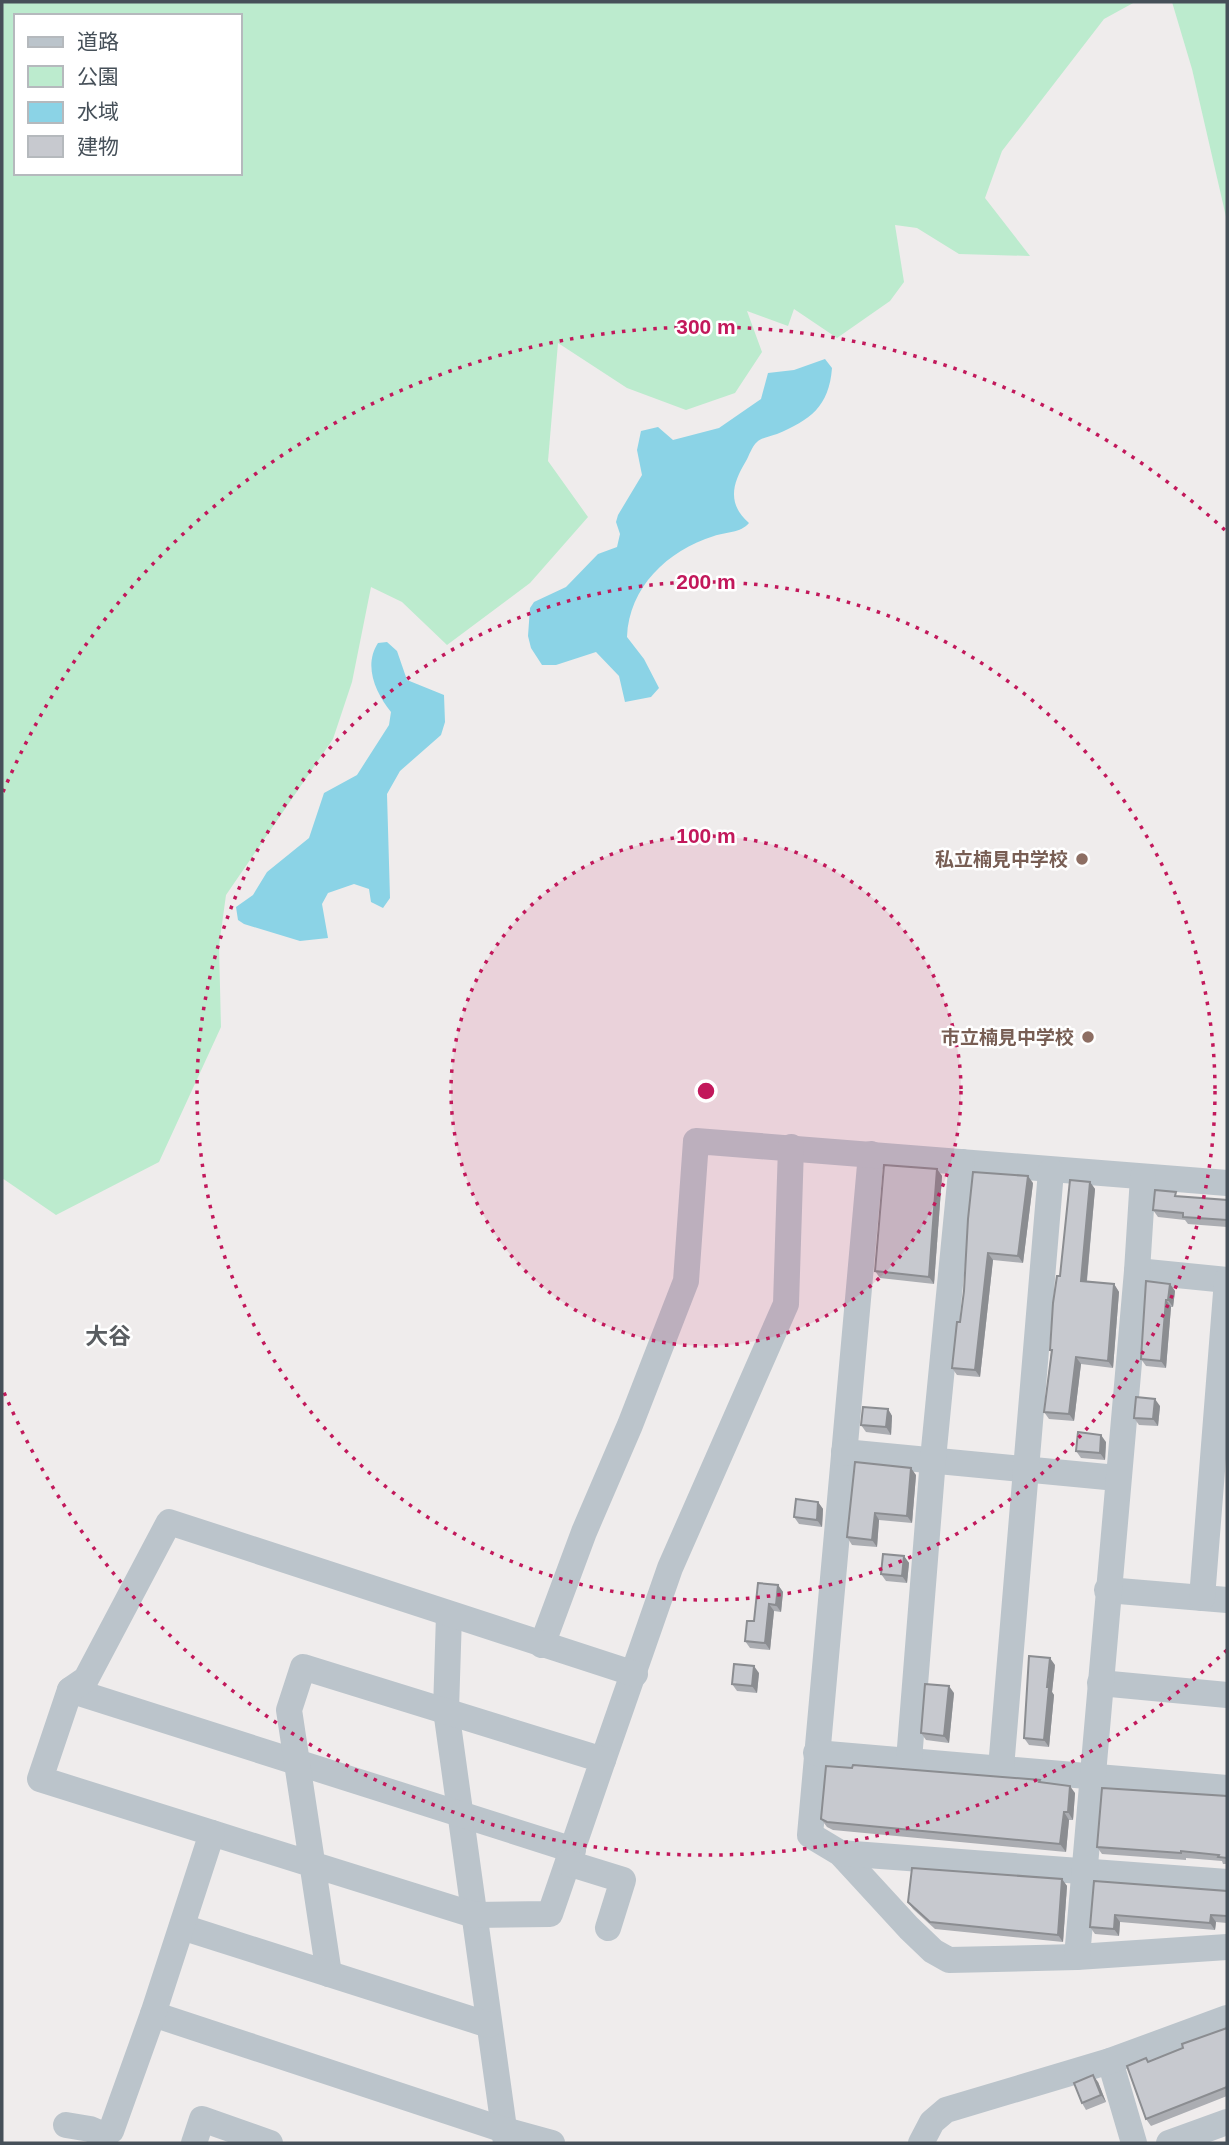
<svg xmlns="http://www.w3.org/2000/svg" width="1229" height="2145" viewBox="0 0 1229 2145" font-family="Helvetica,'Noto Sans JP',sans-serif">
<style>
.green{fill:#bcebce;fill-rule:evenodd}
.water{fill:#8bd3e6}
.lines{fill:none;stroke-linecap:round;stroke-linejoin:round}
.minor{stroke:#bbc4cb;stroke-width:26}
.wall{fill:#abadb2}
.shaded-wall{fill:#8b8d91}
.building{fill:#c7c9cf;stroke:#8b8d91;stroke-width:2}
.ring{fill:none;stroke:#c2185b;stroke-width:3.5;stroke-dasharray:3.5 7}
.education-dot{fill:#8d6e63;stroke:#fff;stroke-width:2.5}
.labels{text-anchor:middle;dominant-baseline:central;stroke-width:5;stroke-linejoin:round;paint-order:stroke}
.education-label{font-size:19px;font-weight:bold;fill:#785e54;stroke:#fff;text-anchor:end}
.quarter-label{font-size:23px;font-weight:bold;fill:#595d61;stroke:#fff}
.centre{fill:#c2185b;stroke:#fff;stroke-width:3.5}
.ring-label{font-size:21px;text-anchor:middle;font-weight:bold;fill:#c2185b;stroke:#fff;stroke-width:5;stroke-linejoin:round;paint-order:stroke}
</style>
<rect width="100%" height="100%" fill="#efecec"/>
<g class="green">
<path d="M 2,2 L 1135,2 L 1104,19 L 1002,151 L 985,198 L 1030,256 L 959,254 L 917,228 L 895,225 L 904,282 L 890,301 L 837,338 L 794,309 L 788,326 L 747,311 L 762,352 L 735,393 L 686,410 L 627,388 L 558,343 L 548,461 L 588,517 L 530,583 L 447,645 L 402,602 L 371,587 L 352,682 L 333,739 L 226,895 L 219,946 L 221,1027 L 159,1162 L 56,1215 L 2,1178 ZM 16,16 L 240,16 L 240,173 L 16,173 Z"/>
<polygon points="1172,2 1227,2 1227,221 1192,69"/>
</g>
<g class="water">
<path d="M 825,359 L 832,368 C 829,407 810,420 777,434 C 771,436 761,438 757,442 C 752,446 749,456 746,461 C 732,484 727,504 749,523 C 741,533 725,532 714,536 C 667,551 629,587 627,637 L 644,659 L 659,688 L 651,697 L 625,702 L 619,676 L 596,652 L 556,665 L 542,665 L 531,648 L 528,636 L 530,608 L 534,602 L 566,587 L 598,554 L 617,547 L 620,534 L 616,522 L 618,515 L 642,475 L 637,450 L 641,431 L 658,427 L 673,440 L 719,428 L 761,399 L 768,373 L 794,370 Z"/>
<path d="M 387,642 L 397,651 L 407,680 L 444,695 L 445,722 L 441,735 L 400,771 L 387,794 L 390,898 L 383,908 L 371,902 L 369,889 L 354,884 L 328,893 L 322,904 L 328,938 L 300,941 L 244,924 L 238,920 L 236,907 L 253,895 L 267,872 L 309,838 L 324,793 L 357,775 L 389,725 L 391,712 C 376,693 363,666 378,643 Z"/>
</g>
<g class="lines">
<g class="minor">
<polyline points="871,1154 810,1835 840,1853 909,1928 933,1951 949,1960 1077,1957 1227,1947"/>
<polyline points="1137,1271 1227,1280"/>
<polyline points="844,1452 1117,1478"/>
<polyline points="1107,1590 1227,1600"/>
<polyline points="1202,1598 1227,1280"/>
<polyline points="449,1615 446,1710 506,2143"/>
<polyline points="542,1645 584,1532 630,1425 686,1281 696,1141 1227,1183"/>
<polyline points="1100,1683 1227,1695"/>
<polyline points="70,1690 573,1850"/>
<polyline points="816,1753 1227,1788"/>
<polyline points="603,1760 670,1568 786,1304 791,1147"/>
<polyline points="909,1760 933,1459 962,1162"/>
<polyline points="1001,1768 1051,1171"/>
<polyline points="212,1833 474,1915 550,1914 603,1760 303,1667 289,1710 329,1974"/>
<polyline points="840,1853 1227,1882"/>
<polyline points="568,1863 623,1880 608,1928"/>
<polyline points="182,1927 489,2025"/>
<polyline points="1077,1957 1137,1271 1143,1177"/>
<polyline points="153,2014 504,2130 552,2143"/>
<polyline points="1110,2061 1134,2143"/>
<polyline points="66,2125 90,2129 104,2135 111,2131 153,2014 212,1833 40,1779 70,1690 86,1679 169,1522 635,1674"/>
<polyline points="194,2143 202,2119 270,2143"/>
<polyline points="921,2143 932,2122 946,2110 1110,2061 1227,2018"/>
<polyline points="1169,2143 1227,2122"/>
</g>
</g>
<g class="wall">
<polygon points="937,1169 942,1176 934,1284 880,1278 875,1271"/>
<polygon points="1090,1182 1095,1189 1087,1281 1114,1284 1119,1292 1113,1368 1081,1364 1074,1421 1049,1419 1044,1412 1051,1352 1050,1350 1060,1276"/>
<polygon points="1033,1183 1023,1263 993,1260 980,1377 957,1375 952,1368 960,1322 964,1291"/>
<polygon points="1179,1196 1227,1200 1227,1227 1188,1224 1185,1220 1158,1217 1153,1210"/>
<polygon points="1170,1284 1175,1291 1173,1307 1171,1307 1166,1368 1146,1366 1141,1359"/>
<polygon points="1160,1406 1158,1426 1139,1425 1134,1418"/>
<polygon points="888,1409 892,1416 891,1435 866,1432 861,1425"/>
<polygon points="1106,1442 1105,1460 1081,1458 1076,1451"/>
<polygon points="916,1475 912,1523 879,1520 877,1547 852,1545 847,1537"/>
<polygon points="818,1502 823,1509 822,1527 799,1524 794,1517"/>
<polygon points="904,1556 909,1563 907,1583 886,1581 881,1574"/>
<polygon points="778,1585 783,1592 781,1612 774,1611 770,1650 750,1648 745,1641 754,1621"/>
<polygon points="1055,1665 1052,1692 1054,1695 1049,1747 1029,1745 1024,1738"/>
<polygon points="759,1673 757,1693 737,1691 732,1684"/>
<polygon points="954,1693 949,1743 926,1740 921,1733"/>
<polygon points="852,1768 1040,1780 1041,1783 1075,1793 1073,1820 1069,1820 1066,1852 833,1830 827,1827 821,1819"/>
<polygon points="1227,1796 1227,1864 1223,1864 1222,1861 1186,1858 1186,1860 1102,1854 1097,1847"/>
<polygon points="1062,1879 1067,1886 1063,1942 935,1929 913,1909 908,1902"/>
<polygon points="1094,1881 1227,1891 1227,1923 1216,1922 1215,1930 1120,1922 1119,1936 1095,1934 1090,1927"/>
<polygon points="1227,2028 1227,2096 1151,2126 1146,2119 1148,2061 1183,2048"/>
<polygon points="1098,2082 1106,2102 1086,2110 1082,2103"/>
</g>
<g class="shaded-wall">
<polygon points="937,1169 942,1176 934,1284 929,1277"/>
<polygon points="1028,1176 1033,1183 1023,1263 1018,1256"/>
<polygon points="1090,1182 1095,1189 1086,1288 1081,1281"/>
<polygon points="988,1253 993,1260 980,1377 975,1370"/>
<polygon points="1114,1284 1119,1292 1113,1368 1108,1361"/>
<polygon points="1170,1284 1175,1291 1173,1307 1168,1300"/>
<polygon points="1166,1300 1171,1307 1166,1368 1161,1361"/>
<polygon points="1076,1357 1081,1364 1074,1421 1069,1414"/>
<polygon points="1155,1399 1160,1406 1158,1426 1153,1419"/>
<polygon points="888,1409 892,1416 891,1435 886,1427"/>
<polygon points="1101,1435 1106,1442 1105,1460 1100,1453"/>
<polygon points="911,1468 916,1475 912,1523 907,1516"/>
<polygon points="818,1502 823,1509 822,1527 817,1520"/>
<polygon points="875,1513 879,1520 877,1547 872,1540"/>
<polygon points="904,1556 909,1563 907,1583 902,1576"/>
<polygon points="778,1585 783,1592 781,1612 776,1605"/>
<polygon points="769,1604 774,1611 770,1650 765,1643"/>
<polygon points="1050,1658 1055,1665 1052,1692 1054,1695 1049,1747 1044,1740"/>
<polygon points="754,1666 759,1673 757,1693 752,1686"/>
<polygon points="949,1686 954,1693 949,1743 944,1736"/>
<polygon points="1070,1786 1075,1793 1073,1820 1068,1812"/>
<polygon points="1064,1812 1069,1820 1066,1852 1060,1844"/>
<polygon points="1062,1879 1067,1886 1063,1942 1058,1935"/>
<polygon points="1115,1915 1120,1922 1119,1936 1114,1929"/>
<polygon points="1211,1915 1216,1922 1215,1930 1210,1923"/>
<polygon points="1093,2075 1098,2082 1106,2102 1101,2095"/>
</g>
<g class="building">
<polygon points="884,1165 937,1169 929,1277 875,1271"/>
<polygon points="973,1172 1028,1176 1018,1256 988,1253 975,1370 952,1368 957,1322 960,1322 964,1291 968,1219"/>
<polygon points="1070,1180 1090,1182 1081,1281 1114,1284 1108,1361 1076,1357 1069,1414 1044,1412 1052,1350 1050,1350 1053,1303 1057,1276 1060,1276"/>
<polygon points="1155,1190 1176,1192 1175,1196 1227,1200 1227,1220 1183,1217 1183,1213 1153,1210"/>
<polygon points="1146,1281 1170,1284 1168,1300 1166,1300 1161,1361 1141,1359"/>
<polygon points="1136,1397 1155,1399 1153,1419 1134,1418"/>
<polygon points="863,1407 888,1409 886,1427 861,1425"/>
<polygon points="1078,1432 1101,1435 1100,1453 1076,1451"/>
<polygon points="855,1462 911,1468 907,1516 875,1513 872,1540 847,1537"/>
<polygon points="796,1499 818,1502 817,1520 794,1517"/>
<polygon points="883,1554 904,1556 902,1576 881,1574"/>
<polygon points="758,1583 778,1585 776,1605 769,1604 765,1643 745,1641 747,1621 754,1621"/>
<polygon points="1029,1656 1050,1658 1047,1687 1049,1687 1044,1740 1024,1738"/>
<polygon points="734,1664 754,1666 752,1686 732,1684"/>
<polygon points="925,1684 949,1686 944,1736 921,1733"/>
<polygon points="853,1765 1040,1780 1039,1782 1070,1786 1068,1812 1064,1812 1060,1844 827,1822 821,1819 826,1766 852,1768"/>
<polygon points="1102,1788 1227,1796 1227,1858 1218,1857 1219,1855 1181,1851 1181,1853 1097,1847"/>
<polygon points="912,1868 1062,1879 1058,1935 930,1922 908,1902"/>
<polygon points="1094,1881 1227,1891 1227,1916 1211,1915 1210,1923 1115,1915 1114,1929 1090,1927"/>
<polygon points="1227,2028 1227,2087 1146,2119 1127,2066 1146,2058 1148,2062 1183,2048 1182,2044"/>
<polygon points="1093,2075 1101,2095 1082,2103 1074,2083"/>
</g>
<circle cx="706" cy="1091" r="255" fill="#c2185b" fill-opacity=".12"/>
<g class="ring">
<circle cx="706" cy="1091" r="255"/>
<circle cx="706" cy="1091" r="509"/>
<path d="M1227 1650A764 764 0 0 1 3 1390M3 792A764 764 0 0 1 1227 532"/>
</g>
<g class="education-dot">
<circle cx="1082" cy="859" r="7"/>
<circle cx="1088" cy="1037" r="7"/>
</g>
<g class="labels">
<g class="education-label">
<text x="1068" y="859">私立楠見中学校</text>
<text x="1074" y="1037">市立楠見中学校</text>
</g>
<g class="quarter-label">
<text x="108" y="1336">大谷</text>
</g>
</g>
<circle cx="706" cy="1091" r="10" class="centre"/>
<g class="ring-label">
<text x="706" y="334">300 m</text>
<text x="706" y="589">200 m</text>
<text x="706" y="843">100 m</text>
</g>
<rect width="1229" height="2145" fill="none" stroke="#465059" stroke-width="7"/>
<rect x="14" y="14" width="228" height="161" fill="#ffffff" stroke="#b5b9bd" stroke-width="2"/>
<rect x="28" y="37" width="35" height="10" fill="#bbc4cb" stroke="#b5b9bd" stroke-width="2"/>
<text x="77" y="49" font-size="21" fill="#465059">道路</text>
<rect x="28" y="66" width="35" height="21" fill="#bcebce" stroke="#b5b9bd" stroke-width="2"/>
<text x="77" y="84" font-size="21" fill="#465059">公園</text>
<rect x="28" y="102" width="35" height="21" fill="#8bd3e6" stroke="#b5b9bd" stroke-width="2"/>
<text x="77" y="119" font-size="21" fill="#465059">水域</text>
<rect x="28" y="136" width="35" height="21" fill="#c7c9cf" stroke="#b5b9bd" stroke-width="2"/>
<text x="77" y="154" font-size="21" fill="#465059">建物</text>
</svg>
